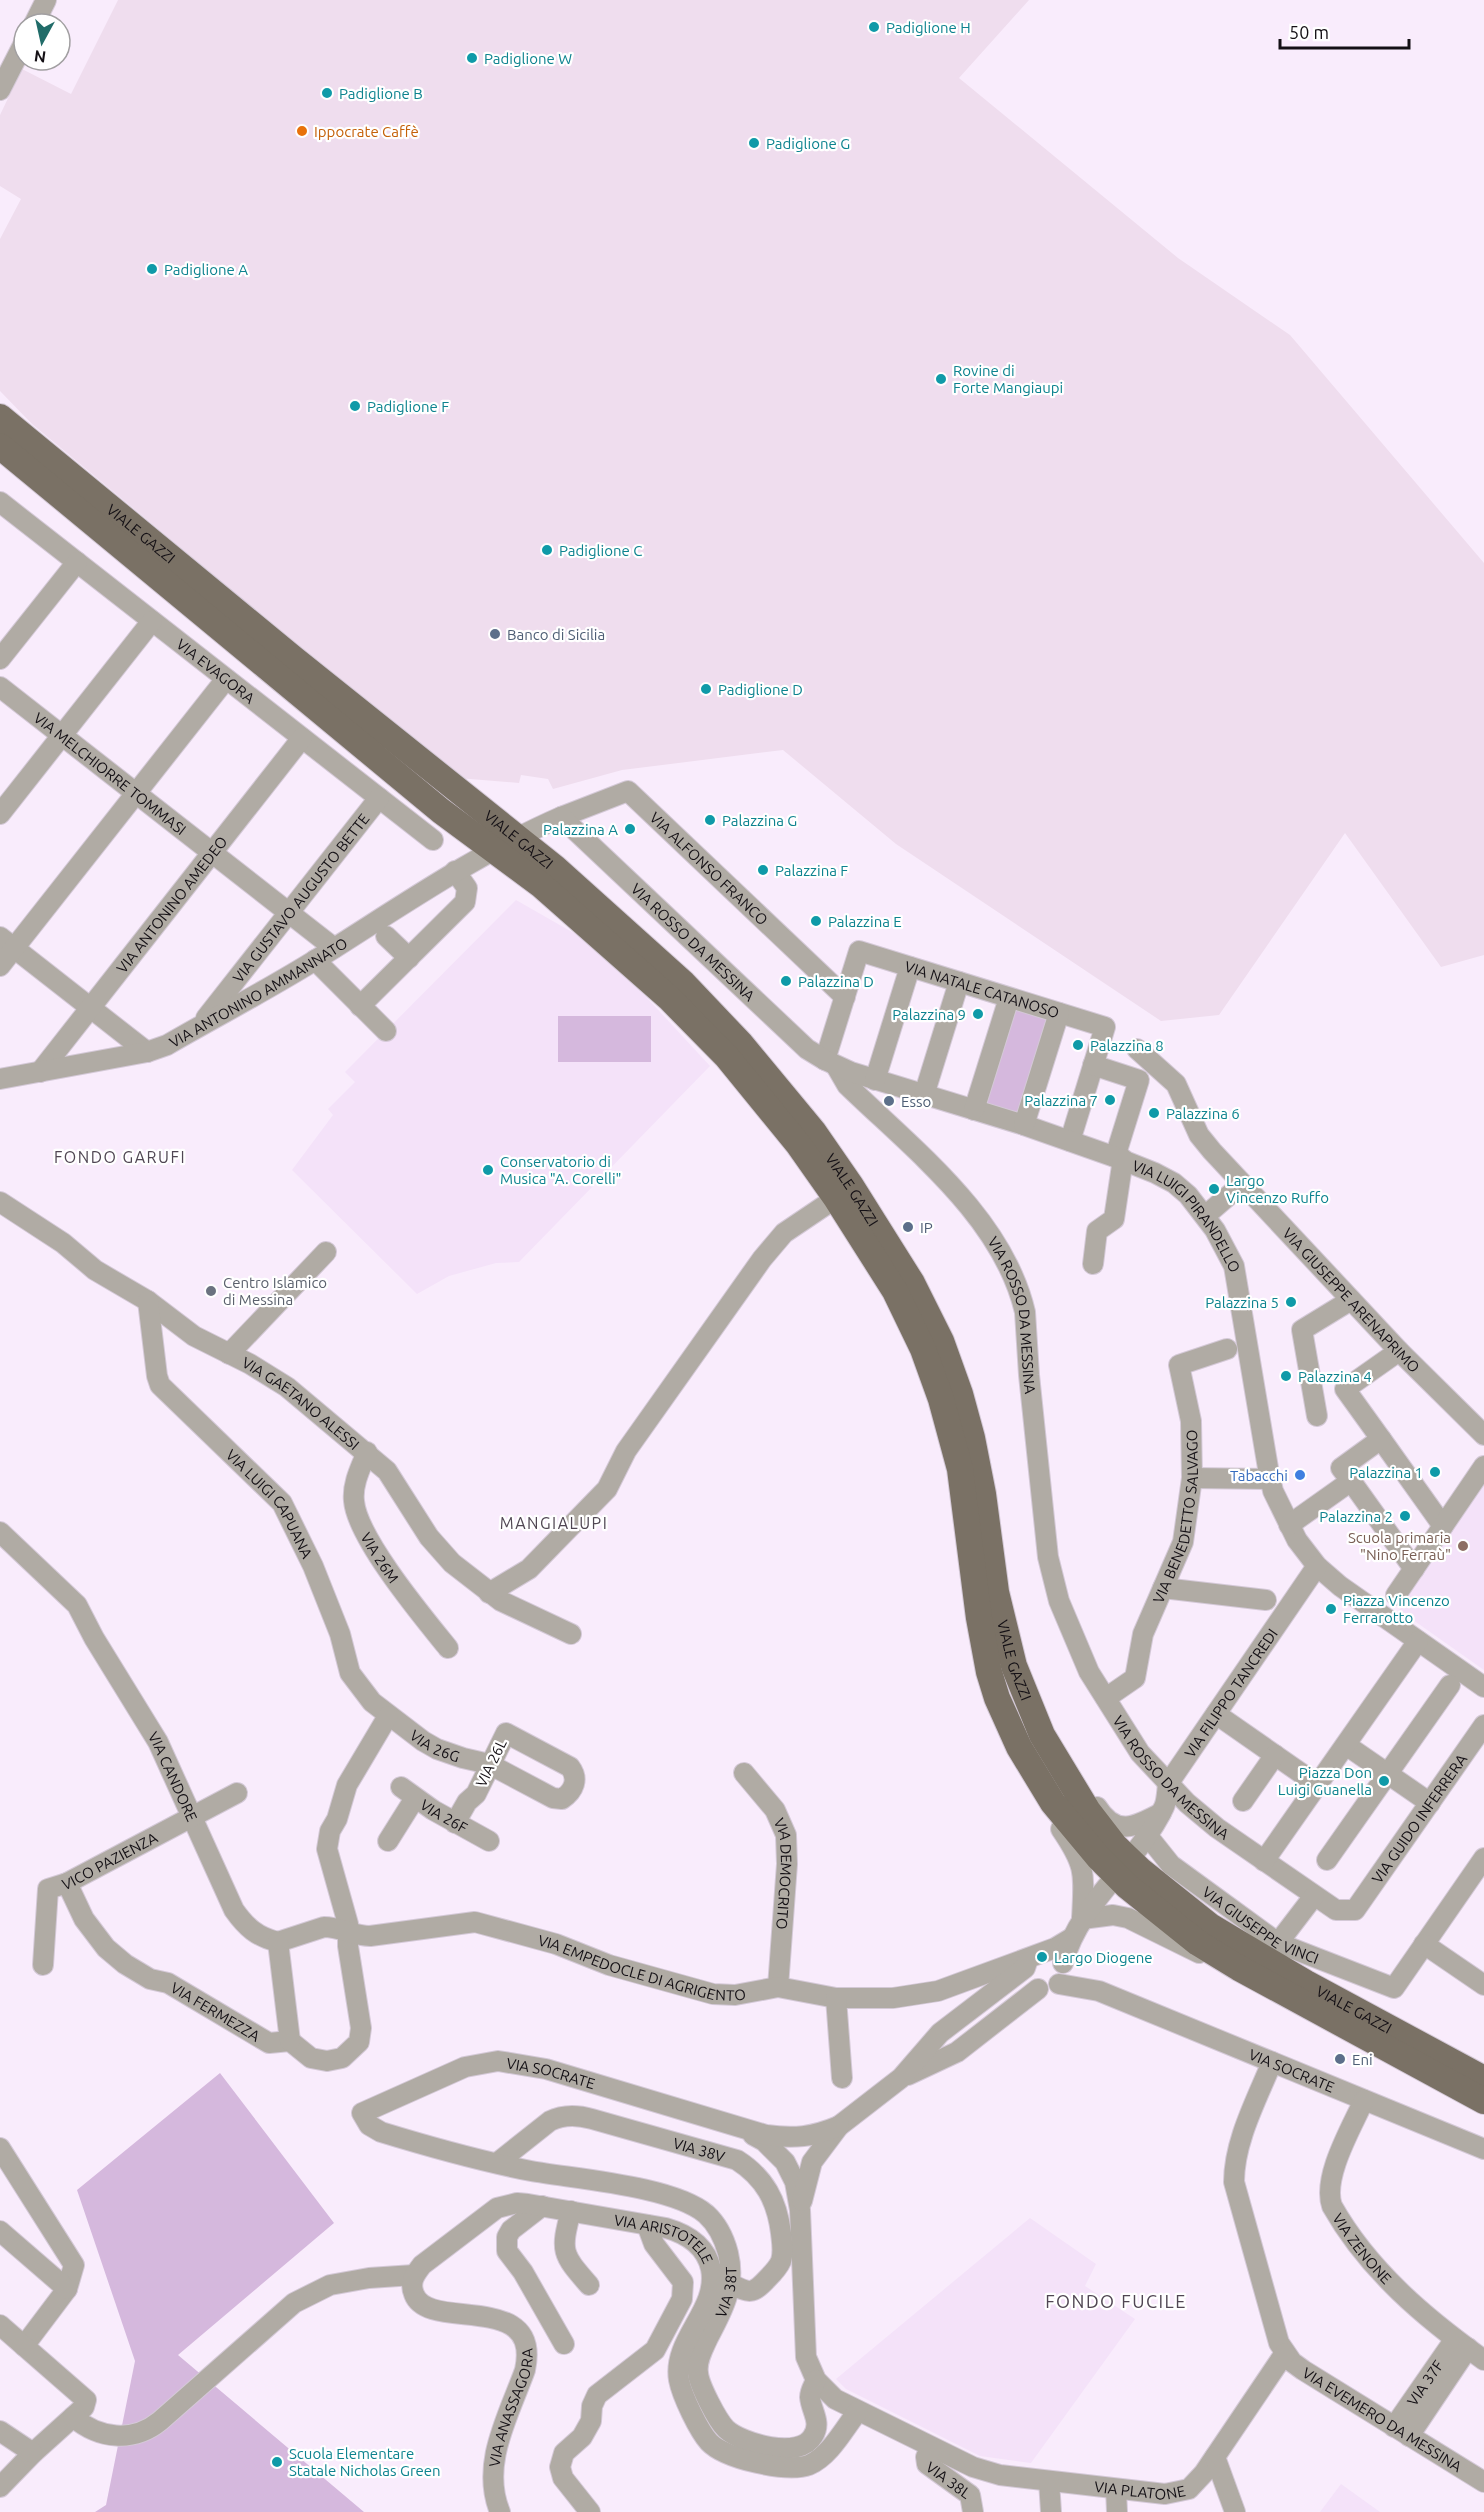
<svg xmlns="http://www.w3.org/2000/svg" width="1484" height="2512" viewBox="0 0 1484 2512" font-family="Ubuntu,sans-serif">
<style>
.built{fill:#f4e2f9}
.medical{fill:#efddee}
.green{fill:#d5b8dd}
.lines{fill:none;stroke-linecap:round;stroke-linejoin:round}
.minor-casing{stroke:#d4c9d7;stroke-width:22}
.major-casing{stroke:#d4c9d7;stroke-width:28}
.minor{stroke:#b0aba4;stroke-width:20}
.major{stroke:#7a7165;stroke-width:26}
.culture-dot{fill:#0f9aa8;stroke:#fff;stroke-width:2}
.food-dot{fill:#e8710a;stroke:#fff;stroke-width:2}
.service-dot{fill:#5c6f8a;stroke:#fff;stroke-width:2}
.worship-dot{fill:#6b7280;stroke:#fff;stroke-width:2}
.shop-dot{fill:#3f7fe0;stroke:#fff;stroke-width:2}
.education-dot{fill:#8d6e63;stroke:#fff;stroke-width:2}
.labels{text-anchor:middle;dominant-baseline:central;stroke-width:4.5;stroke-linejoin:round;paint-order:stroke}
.culture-label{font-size:15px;fill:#0d838f;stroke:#fff;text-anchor:start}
.food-label{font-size:15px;fill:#c56008;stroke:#fff;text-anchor:start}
.street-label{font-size:15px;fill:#141015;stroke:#fff}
.service-label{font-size:15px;fill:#4e5e75;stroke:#fff;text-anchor:start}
.worship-label{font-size:15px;fill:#5b616d;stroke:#fff;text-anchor:start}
.shop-label{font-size:15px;fill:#366cbe;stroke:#fff;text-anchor:end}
.education-label{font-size:15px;fill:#785e54;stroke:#fff;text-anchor:end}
.neighbourhood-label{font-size:16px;letter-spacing:1.5px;fill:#504653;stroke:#fff}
.quarter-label{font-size:18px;letter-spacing:1.5px;fill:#504653;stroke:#fff}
</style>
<rect width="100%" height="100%" fill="#f9ecfc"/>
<g class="built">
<polygon points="516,900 579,936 636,986 710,1066 519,1262 496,1263 449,1276 417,1294 292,1170 333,1115 328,1109 355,1082 345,1072"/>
<polygon points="1484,1483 1484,1670 1399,1610"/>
<polygon points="1030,2218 1096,2264 1085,2286 1135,2319 1031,2463 980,2456 846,2389 836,2379"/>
<polygon points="1341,2484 1380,2512 1320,2512"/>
</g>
<polygon class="medical" points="118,0 1029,0 959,78 1178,258 1290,335 1484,563 1484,955 1441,967 1345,833 1219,1015 1161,1021 896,844 783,750 622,770 553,789 548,779 521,775 519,783 458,778 32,424 0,391 0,239 21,199 0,186 0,115 22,69 71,94"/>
<g class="green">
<polygon points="1009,998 1059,1013 1024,1125 974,1110"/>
<rect x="558" y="1016" width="93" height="46"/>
<polygon points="220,2073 334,2223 178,2355 364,2512 95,2512 106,2505 135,2361 77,2190"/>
</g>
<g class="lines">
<g class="minor-casing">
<g id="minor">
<polyline points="34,24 46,0"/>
<polyline points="0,90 24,43"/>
<path id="s1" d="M 0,502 L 433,840"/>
<polyline points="0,659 77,562"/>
<path id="s2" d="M 0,687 L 334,948"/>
<polyline points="0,814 152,621"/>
<path id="s3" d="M 561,817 L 628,791 L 845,997"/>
<polyline points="386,936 409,958"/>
<polyline points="0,937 147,1052"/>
<polyline points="315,960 386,1031"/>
<polyline points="0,966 226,679"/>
<polyline points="360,1006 465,902 467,888 455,871"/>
<path id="s4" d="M 206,1018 L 379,798"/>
<path id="s5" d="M 1137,1049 L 1176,1084 L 1199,1135 L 1212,1151 L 1399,1351 L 1484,1435"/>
<path id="s6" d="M 825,1060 L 859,951 L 1105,1027 L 1070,1141"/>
<polyline points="1093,1065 1139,1080 1115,1157"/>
<path id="s7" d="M 836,1066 L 847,1085 C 914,1150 1003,1218 1025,1312 L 1029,1375 L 1048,1557 L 1059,1601 L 1089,1672 L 1140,1753 L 1187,1803 L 1217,1828 L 1336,1910 L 1355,1910 L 1484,1725"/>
<path id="s8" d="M 40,1072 L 302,738"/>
<path id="s9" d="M 0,1079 L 147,1052 L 167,1045 C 217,1016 269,989 317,959 C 397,909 474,855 561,817 L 807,1049 L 825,1060 L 851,1072 L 1024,1125 L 1115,1157 L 1155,1173 L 1174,1183 L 1188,1195 L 1215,1230 L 1234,1266 L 1268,1468 L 1273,1491 L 1297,1540 L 1317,1566 L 1340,1586 L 1484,1687"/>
<polyline points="875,1080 910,967"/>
<polyline points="924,1095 959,982"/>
<polyline points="974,1110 1009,998"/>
<polyline points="1024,1125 1059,1013"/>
<path id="s10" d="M 0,1202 L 63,1243 L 95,1270 L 148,1301 L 194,1336 L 250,1364 L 287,1387 L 387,1471 L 429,1537 L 452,1563 L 501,1601 L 571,1634"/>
<polyline points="1205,1216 1242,1184"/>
<polyline points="1093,1264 1097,1231 1114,1219 1123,1159"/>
<path id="s11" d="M 148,1301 L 157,1376 L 160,1385 L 282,1503 L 313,1566 L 340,1634 L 350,1673 L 372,1702 L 423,1741 L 437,1749 L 463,1758 L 489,1764 L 553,1798 L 562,1799 C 574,1791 579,1779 570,1767 L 506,1733 L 476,1794 L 467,1802 L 455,1823"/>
<polyline points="229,1354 326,1252"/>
<polyline points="1317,1416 1302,1330 1351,1300"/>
<polyline points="1381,1439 1443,1526"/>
<path id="s12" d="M 367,1452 C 361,1467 352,1484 354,1501 C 357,1538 423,1617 448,1648"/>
<polyline points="1192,1478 1270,1479"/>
<polyline points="1351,1481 1414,1569"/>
<polyline points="1289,1525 1351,1481 1341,1468 1381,1439 1345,1389 1399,1351"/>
<path id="s13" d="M 0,1532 L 77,1605 L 94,1638 L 158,1742 L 234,1910 C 246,1927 257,1937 278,1942"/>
<polyline points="1163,1588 1266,1600"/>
<polyline points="489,1593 529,1569 607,1489 626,1451 762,1259 784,1233 836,1198"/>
<polyline points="1396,1595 1484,1466"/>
<path id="s14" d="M 1106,1698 L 1135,1678 L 1143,1634 L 1183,1542 L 1192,1478 L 1191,1421 L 1179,1365 L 1227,1349"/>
<polyline points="1216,1714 1318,1785"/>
<polyline points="1346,1745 1430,1803"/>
<path id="s15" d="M 744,1773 L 775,1810 L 786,1835 L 787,1864 L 778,1987"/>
<path id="s16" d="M 401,1787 L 433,1810 L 489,1841"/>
<polyline points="1243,1801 1275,1755"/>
<path d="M 1097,1807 C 1116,1837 1135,1827 1161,1813"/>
<path d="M 1061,1829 C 1087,1867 1084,1874 1082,1919"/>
<path id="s17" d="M 1147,1835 L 1171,1865 L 1278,1943 L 1394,1988 L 1484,1858"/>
<polyline points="388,1841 415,1798"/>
<polyline points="1327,1860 1450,1685"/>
<polyline points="1264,1861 1418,1641"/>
<path id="s18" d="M 67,1883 L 84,1919 L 106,1948 L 125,1964 L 150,1979 L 168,1983 L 269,2043 L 290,2041 L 311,2058 L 327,2061 L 342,2058 L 359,2042 L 361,2028 L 348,1946 L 348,1924 L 327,1849 L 330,1831 L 337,1819 L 347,1785 L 388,1716"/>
<polyline points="1082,1919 1113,1915 1128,1918 1199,1953"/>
<path id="s19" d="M 278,1942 L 324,1927 C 340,1927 354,1936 370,1936 L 475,1922 L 556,1944 L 609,1965 L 713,1994 L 735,1995 L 778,1987 L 836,1998 L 893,1998 L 938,1991 L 1055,1948 L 1070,1939"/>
<polyline points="278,1942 290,2041"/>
<polyline points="1278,1943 1314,1896"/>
<polyline points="1424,1944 1484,1985"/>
<path id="s20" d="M 1063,1963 C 1080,1901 1137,1864 1164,1807 C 1167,1801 1167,1791 1168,1784 L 1317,1566"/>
<path id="s21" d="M 43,1965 L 48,1889 L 67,1883 L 237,1793"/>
<path id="s22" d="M 1059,1984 L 1099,1991 L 1484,2149"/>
<polyline points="836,1998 842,2078"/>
<path id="s23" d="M 1272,2062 C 1257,2099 1234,2141 1234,2182 L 1279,2343 L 1292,2362 L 1303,2370 L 1484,2482"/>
<polyline points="908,2075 957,2052 1038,1989"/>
<path id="s24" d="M 1364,2100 C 1352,2127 1322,2177 1332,2206 C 1368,2270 1425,2318 1484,2360"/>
<path id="s25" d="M 753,2135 L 764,2141 L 785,2162 L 795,2182 L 800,2210 L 806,2357 L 816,2380 L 835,2399 L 973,2467 L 1000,2475 L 1165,2494 L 1189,2489 L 1204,2473 L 1285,2353"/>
<polyline points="0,2148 74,2265 67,2289 24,2346"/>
<path id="s26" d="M 497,2163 L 550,2121 C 564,2114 578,2115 592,2119 L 737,2160 C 765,2178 777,2201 781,2233 C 782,2242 784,2252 781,2261 C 778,2268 772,2274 767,2279 C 752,2295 749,2293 731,2284"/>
<polyline points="802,2201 812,2162 839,2126 901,2078 940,2033 1025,1968 1027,1962"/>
<polyline points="542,2206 511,2230 507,2237 507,2251 523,2272 564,2344"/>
<path d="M 571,2211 C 560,2252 562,2254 589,2285"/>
<polyline points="0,2231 67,2289"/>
<polyline points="0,2325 86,2400 84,2407 33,2453 0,2487"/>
<path id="s27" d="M 816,2380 C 814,2385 810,2391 810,2397 C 811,2411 822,2422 813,2436 C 800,2460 742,2444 726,2429 C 717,2420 699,2385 698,2373 C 696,2361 703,2349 708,2338 C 723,2310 736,2286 728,2253 C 724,2238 717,2224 706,2214 C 673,2186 575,2179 531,2171 C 480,2161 430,2147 381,2132 L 369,2125 L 362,2113 L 465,2067 L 498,2061 L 546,2069 L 766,2135 C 794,2139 813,2137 839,2126"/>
<path d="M 73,2417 C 99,2439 133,2443 160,2421 L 294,2303 L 330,2285 L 369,2278 L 414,2275"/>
<path id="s28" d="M 1394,2427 L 1455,2339"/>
<polyline points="0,2431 33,2453"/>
<polyline points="1409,2436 1468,2348"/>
<path id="s29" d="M 931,2447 L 926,2457 L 927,2464 L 970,2495 L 973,2512"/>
<polyline points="1215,2457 1235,2512"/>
<polyline points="1049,2481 1051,2512"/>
<polyline points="1116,2489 1117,2512"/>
<path id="s30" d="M 500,2512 C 480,2464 509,2415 525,2370 C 542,2289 428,2333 414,2294 C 409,2282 415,2274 422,2265 L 497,2208 L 517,2203 L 528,2204 L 666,2228 C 687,2234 706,2246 711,2269 C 719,2310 672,2339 679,2380 C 682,2396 699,2431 709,2442 C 725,2459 787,2473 809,2465 C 830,2456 844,2429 858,2411"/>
<polyline points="590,2512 563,2478 560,2467 564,2453 582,2437 591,2421 592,2406 597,2395 655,2350 682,2299 683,2282 654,2244 647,2225"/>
</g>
</g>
<g class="major-casing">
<g id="major">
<path id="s31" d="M 0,417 L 294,659 L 555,868 L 683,983 L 741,1044 L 813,1131 L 851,1186 L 912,1283 L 941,1341 L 960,1394 L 972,1438 L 983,1494 L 996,1592 L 1014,1666 L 1042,1735 L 1088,1811 L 1115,1846 L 1140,1870 L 1210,1926 L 1306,1983 L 1484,2079"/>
<polyline points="0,446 441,811 541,885 669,998 727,1057 798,1144 836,1198 895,1291 923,1349 941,1399 960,1469 979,1618 989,1672 997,1698 1019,1747 1053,1803 1098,1857 1127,1886 1198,1943 1239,1968 1484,2101"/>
</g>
</g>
<use href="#minor" class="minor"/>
<use href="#major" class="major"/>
</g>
<g class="culture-dot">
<circle cx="874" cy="27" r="6"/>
<circle cx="472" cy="58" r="6"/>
<circle cx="327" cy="93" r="6"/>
<circle cx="754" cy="143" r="6"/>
<circle cx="152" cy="269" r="6"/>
<circle cx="941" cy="379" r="6"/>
<circle cx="355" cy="406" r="6"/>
<circle cx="547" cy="550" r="6"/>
<circle cx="706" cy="689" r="6"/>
<circle cx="710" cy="820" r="6"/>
<circle cx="630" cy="829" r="6"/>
<circle cx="763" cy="870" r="6"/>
<circle cx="816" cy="921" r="6"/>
<circle cx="786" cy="981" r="6"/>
<circle cx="978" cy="1014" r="6"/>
<circle cx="1078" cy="1045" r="6"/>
<circle cx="1110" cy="1100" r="6"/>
<circle cx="1154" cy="1113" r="6"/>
<circle cx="488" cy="1170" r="6"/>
<circle cx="1214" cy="1189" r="6"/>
<circle cx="1291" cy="1302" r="6"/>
<circle cx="1286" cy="1376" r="6"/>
<circle cx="1435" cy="1472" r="6"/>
<circle cx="1405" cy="1516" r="6"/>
<circle cx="1331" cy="1609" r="6"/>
<circle cx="1384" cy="1781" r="6"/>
<circle cx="1042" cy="1957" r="6"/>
<circle cx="277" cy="2462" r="6"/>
</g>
<circle class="food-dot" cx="302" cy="131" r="6"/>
<g class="service-dot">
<circle cx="495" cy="634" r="6"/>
<circle cx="889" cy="1101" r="6"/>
<circle cx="908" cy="1227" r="6"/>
<circle cx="1340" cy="2059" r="6"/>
</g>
<circle class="worship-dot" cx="211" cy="1291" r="6"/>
<circle class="shop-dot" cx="1300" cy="1475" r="6"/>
<circle class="education-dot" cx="1463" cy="1546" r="6"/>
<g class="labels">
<g class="culture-label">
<text x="886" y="27">Padiglione H</text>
<text x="484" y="58">Padiglione W</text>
<text x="339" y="93">Padiglione B</text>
<text x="766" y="143">Padiglione G</text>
<text x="164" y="269">Padiglione A</text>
<text x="953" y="370">Rovine di<tspan x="953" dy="17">Forte Mangiaupi</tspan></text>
<text x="367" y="406">Padiglione F</text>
<text x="559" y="550">Padiglione C</text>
<text x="718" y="689">Padiglione D</text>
<text x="722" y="820">Palazzina G</text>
<text x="618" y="829" text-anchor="end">Palazzina A</text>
<text x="775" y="870">Palazzina F</text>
<text x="828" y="921">Palazzina E</text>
<text x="798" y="981">Palazzina D</text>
<text x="966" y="1014" text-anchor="end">Palazzina 9</text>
<text x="1090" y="1045">Palazzina 8</text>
<text x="1098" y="1100" text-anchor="end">Palazzina 7</text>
<text x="1166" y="1113">Palazzina 6</text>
<text x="500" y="1161">Conservatorio di<tspan x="500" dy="17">Musica "A. Corelli"</tspan></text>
<text x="1226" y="1180">Largo<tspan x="1226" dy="17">Vincenzo Ruffo</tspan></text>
<text x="1279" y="1302" text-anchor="end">Palazzina 5</text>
<text x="1298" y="1376">Palazzina 4</text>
<text x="1423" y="1472" text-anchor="end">Palazzina 1</text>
<text x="1393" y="1516" text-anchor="end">Palazzina 2</text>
<text x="1343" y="1600">Piazza Vincenzo<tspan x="1343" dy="17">Ferrarotto</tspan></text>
<text x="1372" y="1772" text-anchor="end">Piazza Don<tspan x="1372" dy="17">Luigi Guanella</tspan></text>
<text x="1054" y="1957">Largo Diogene</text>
<text x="289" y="2453">Scuola Elementare<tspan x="289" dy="17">Statale Nicholas Green</tspan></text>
</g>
<g class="food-label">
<text x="314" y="131">Ippocrate Caffè</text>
</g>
<g class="street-label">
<text stroke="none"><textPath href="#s31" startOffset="183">VIALE GAZZI</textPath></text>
<text stroke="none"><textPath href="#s1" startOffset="274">VIA EVAGORA</textPath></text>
<text stroke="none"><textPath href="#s2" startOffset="140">VIA MELCHIORRE TOMMASI</textPath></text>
<text stroke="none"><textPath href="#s31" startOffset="669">VIALE GAZZI</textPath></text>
<text stroke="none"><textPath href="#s3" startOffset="184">VIA ALFONSO FRANCO</textPath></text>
<text stroke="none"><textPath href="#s4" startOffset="153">VIA GUSTAVO AUGUSTO BETTE</textPath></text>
<text stroke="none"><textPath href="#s8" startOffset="213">VIA ANTONINO AMEDEO</textPath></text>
<text stroke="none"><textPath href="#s9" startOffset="808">VIA ROSSO DA MESSINA</textPath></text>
<text stroke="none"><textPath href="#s6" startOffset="243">VIA NATALE CATANOSO</textPath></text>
<text stroke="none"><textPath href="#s9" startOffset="276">VIA ANTONINO AMMANNATO</textPath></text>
<text stroke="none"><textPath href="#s31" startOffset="1155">VIALE GAZZI</textPath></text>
<text stroke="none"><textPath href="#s9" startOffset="1388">VIA LUIGI PIRANDELLO</textPath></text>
<text stroke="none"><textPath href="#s5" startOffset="333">VIA GIUSEPPE ARENAPRIMO</textPath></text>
<text stroke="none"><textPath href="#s7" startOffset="315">VIA ROSSO DA MESSINA</textPath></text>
<text stroke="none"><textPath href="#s10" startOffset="363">VIA GAETANO ALESSI</textPath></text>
<text stroke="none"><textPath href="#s11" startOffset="248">VIA LUIGI CAPUANA</textPath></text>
<text stroke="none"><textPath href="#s14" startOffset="204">VIA BENEDETTO SALVAGO</textPath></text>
<text stroke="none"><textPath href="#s12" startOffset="114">VIA 26M</textPath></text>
<text stroke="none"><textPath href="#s31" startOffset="1659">VIALE GAZZI</textPath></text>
<text stroke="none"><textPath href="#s20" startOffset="321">VIA FILIPPO TANCREDI</textPath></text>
<text stroke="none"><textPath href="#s11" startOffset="552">VIA 26G</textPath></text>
<text transform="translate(491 1763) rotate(-64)">VIA 26L</text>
<text stroke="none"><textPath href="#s7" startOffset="818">VIA ROSSO DA MESSINA</textPath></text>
<text stroke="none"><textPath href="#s13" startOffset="303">VIA CANDORE</textPath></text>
<text stroke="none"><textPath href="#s16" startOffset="52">VIA 26F</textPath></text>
<text stroke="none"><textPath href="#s7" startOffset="1162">VIA GUIDO INFERRERA</textPath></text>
<text stroke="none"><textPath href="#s21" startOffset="144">VICO PAZIENZA</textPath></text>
<text stroke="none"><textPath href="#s15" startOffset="114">VIA DEMOCRITO</textPath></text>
<text stroke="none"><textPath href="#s17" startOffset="147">VIA GIUSEPPE VINCI</textPath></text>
<text stroke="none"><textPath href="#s19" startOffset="375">VIA EMPEDOCLE DI AGRIGENTO</textPath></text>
<text stroke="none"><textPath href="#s31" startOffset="2163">VIALE GAZZI</textPath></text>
<text stroke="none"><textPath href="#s18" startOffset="204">VIA FERMEZZA</textPath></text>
<text stroke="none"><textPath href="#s22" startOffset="249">VIA SOCRATE</textPath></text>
<text stroke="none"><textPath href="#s27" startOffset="954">VIA SOCRATE</textPath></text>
<text stroke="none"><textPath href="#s26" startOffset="222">VIA 38V</textPath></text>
<text stroke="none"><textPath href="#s30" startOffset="604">VIA ARISTOTELE</textPath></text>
<text stroke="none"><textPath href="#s24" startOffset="165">VIA ZENONE</textPath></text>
<text stroke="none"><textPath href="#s27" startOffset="304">VIA 38T</textPath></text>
<text stroke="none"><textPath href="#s28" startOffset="54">VIA 37F</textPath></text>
<text stroke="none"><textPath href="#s30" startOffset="108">VIA ANASSAGORA</textPath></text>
<text stroke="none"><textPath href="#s23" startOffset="424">VIA EVEMERO DA MESSINA</textPath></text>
<text stroke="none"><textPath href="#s29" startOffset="45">VIA 38L</textPath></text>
<text stroke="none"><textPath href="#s25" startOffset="615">VIA PLATONE</textPath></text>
</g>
<g class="service-label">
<text x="507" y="634">Banco di Sicilia</text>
<text x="901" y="1101">Esso</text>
<text x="920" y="1227">IP</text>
<text x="1352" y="2059">Eni</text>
</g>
<g class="worship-label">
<text x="223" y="1282">Centro Islamico<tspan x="223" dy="17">di Messina</tspan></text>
</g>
<g class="shop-label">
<text x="1288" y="1475">Tabacchi</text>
</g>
<g class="education-label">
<text x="1451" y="1537">Scuola primaria<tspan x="1451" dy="17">"Nino Ferraù"</tspan></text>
</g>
<g class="neighbourhood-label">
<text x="120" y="1157">FONDO GARUFI</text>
<text x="554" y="1523">MANGIALUPI</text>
</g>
<g class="quarter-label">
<text x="1116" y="2301">FONDO FUCILE</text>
</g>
</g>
<g transform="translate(42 42) rotate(188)"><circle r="28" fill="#ffffff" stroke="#a19fa1" stroke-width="1.5"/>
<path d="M0-4.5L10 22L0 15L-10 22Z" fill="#216c69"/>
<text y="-9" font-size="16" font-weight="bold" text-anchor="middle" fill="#141015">N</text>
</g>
<path d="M1280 39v9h129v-9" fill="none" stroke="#141015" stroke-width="3"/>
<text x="1289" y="39" font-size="18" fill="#141015" stroke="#ffffff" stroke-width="4.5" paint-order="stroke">50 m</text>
</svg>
